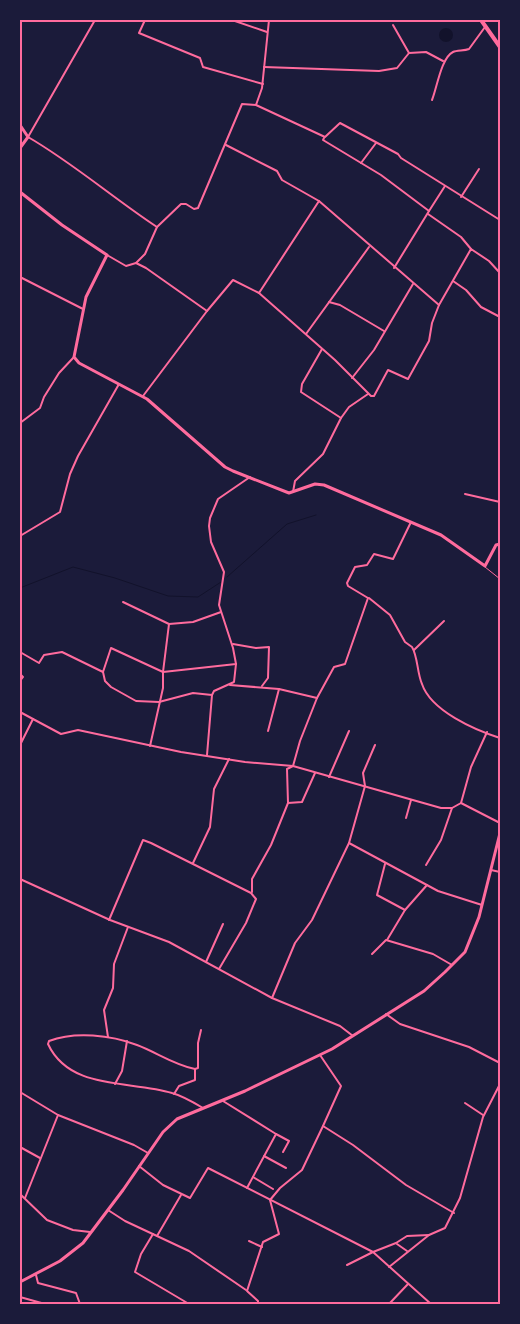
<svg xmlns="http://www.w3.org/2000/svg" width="520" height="1324" viewBox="0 0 520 1324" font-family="'PT Sans Narrow',sans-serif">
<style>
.water{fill:#12122b}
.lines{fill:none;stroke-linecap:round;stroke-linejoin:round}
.stream{stroke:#12122b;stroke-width:1}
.service{stroke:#ff6b9d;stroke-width:1}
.minor{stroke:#ff6b9d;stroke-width:2}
.secondary{stroke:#ff6b9d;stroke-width:3}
.trunk{stroke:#ff6b9d;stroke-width:4}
.neatline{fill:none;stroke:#ff6b9d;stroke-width:2}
</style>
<rect width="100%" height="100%" fill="#1b1b3a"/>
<circle class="water" cx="446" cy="35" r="7"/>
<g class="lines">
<g class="stream">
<polyline points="227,577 287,524 316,515"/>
<polyline points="20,588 73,567 115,578 168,596 198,597 221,582"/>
</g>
<polyline class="service" points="485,567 500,579"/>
<g class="minor">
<path d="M 95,20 L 28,137 C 73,163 113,198 157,227"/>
<polyline points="145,20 139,33 200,58 203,67 263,84"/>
<polyline points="232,20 267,32"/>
<polyline points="393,25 409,53"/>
<polyline points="264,67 379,71 397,68 409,53 426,52 443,61"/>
<path d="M 432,100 C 437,88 441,58 453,52 C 457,50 464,51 469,49 L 485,27"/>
<polyline points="256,105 325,137 340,123 398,154 401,158 500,220"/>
<polyline points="324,138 323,140 381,175 429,211 445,186"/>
<polyline points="226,145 277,171 282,180 319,201 439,305"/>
<polyline points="361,163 376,143"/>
<polyline points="461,197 479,169"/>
<polyline points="428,214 461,237 471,249"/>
<polyline points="107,255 126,266 136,263 146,268 207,311 233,280 259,293 335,360 371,396 374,396 388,370 408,379 429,341 432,323 439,305 471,249 489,261 500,273"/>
<polyline points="136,263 145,254 157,227 181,204 186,204 194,209 198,208 242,104 256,105 262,88 269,20"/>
<polyline points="394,268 429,211"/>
<polyline points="20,277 83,309"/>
<polyline points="453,281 466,290 481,307 500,317"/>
<polyline points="259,293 319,201"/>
<polyline points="329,302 340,305 384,331"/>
<polyline points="306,334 369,247"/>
<polyline points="322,349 302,384 301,392 341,418"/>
<polyline points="352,378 374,350 413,284"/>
<polyline points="143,396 207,311"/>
<polyline points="20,423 40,408 44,397 59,373 74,357"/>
<polyline points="293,492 295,481 323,454 341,418 349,407 368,394"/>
<polyline points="465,494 500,502"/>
<polyline points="20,540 20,536 60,512 70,474 78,456 119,384"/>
<path d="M 369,598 L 390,615 L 405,642 L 412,647 C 418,657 417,673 422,684 C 431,711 475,730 500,738"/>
<polyline points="123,602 169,624"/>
<polyline points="233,644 256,648 269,647 268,678 262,686"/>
<polyline points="414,650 444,621"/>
<polyline points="20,652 39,663 44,655 62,652 103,672 111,648 163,672 236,664 233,648 219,605 224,572 211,542 209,526 210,518 218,499 250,477"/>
<polyline points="103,672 105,681 111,687 136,701 159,702 193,693 212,695"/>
<polyline points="20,674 23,677 20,681"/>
<polyline points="230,685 279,689 317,698"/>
<polyline points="20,712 33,719"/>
<polyline points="268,731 279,689"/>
<polyline points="20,745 33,719 61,734 78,730 181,752 245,762 293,766 441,808 452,808 461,803 500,823"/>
<polyline points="150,746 163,688 163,672 169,624 193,622 221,612"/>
<polyline points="207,755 212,695 214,691 234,682 236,664"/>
<polyline points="315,773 302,802 288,803 287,769 293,766 300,741 317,698 334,667 345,664 368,598 348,586 347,583 355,567 367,565 374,554 393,559 411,522"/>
<polyline points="329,777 349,731"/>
<polyline points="461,803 471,767 487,732"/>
<polyline points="406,818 411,800"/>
<polyline points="349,843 438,891 482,905"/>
<polyline points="193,863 210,827 214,789 229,759"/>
<polyline points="385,864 377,895 405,910 427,885"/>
<polyline points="426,865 441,840 452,808"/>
<polyline points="491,870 500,872"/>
<polyline points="20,879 110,920 169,942 272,998 340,1026 353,1036"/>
<polyline points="252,892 252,879 271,845 288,803"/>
<polyline points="109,920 143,840 151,843 251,893 256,899 246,923 219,969"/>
<polyline points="387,940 405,910"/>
<polyline points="372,954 386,940 433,954 452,965"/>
<polyline points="206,962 223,924"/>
<polyline points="272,998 295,943 312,920 349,843 365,786 363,773 375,745"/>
<polyline points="386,1014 400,1024 469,1047 500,1063"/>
<path d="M 201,1030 L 198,1043 L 198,1068 L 195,1069 C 174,1065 156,1052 137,1045 C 111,1035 75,1031 49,1041 L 48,1044 C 70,1091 130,1080 172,1093 C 183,1096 193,1102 203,1108"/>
<polyline points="108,1037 104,1010 113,988 114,964 128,927"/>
<polyline points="320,1055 341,1086 323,1126"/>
<polyline points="115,1084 122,1071 127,1041"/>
<polyline points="20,1092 58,1115 134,1145 148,1153"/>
<polyline points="174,1094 179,1086 195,1080 195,1069"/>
<polyline points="223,1101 276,1134 247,1188"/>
<polyline points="465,1103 483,1115"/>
<polyline points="276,1134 289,1141 283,1152"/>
<polyline points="20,1147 40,1158"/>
<polyline points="264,1156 286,1168"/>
<polyline points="139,1166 163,1185 190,1198 208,1168 373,1252"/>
<polyline points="253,1177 273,1189"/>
<polyline points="20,1194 47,1220 73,1230 90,1232"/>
<polyline points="25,1198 58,1115"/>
<polyline points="108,1210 125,1221 189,1251 246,1290"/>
<polyline points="153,1234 141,1254 135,1272 189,1304"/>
<polyline points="429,1235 407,1236 396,1243 373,1252 431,1304"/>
<polyline points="157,1236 181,1195"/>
<polyline points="249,1241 262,1247"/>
<polyline points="397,1244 407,1251"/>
<polyline points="347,1265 373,1252"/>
<polyline points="389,1267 429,1235 445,1228 460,1198 483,1117 500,1084"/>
<polyline points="36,1275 38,1283 76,1293 80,1304"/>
<polyline points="20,1297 45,1304"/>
<polyline points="258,1304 258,1301 247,1291 263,1242 279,1234 270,1200 280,1188 302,1170 323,1126 353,1145 406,1185 454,1213"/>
<polyline points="389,1304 408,1284"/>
</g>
<g class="secondary">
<polyline points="20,125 28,137 20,148"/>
<polyline points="20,192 62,225 107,255 86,297 74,357 79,363 147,399 225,467 233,471 289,493 315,484 324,485 441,535 485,566 496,545 500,544"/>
<polyline points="20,1282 60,1261 83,1243 123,1190 163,1132 177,1119 245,1091 332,1049 424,991 445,972 465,952 479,917 500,833"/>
</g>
<polyline class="trunk" points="481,20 500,47"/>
</g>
<rect width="520" height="1324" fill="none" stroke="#1b1b3a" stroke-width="42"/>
<rect x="21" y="21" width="478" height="1282" class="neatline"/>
</svg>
